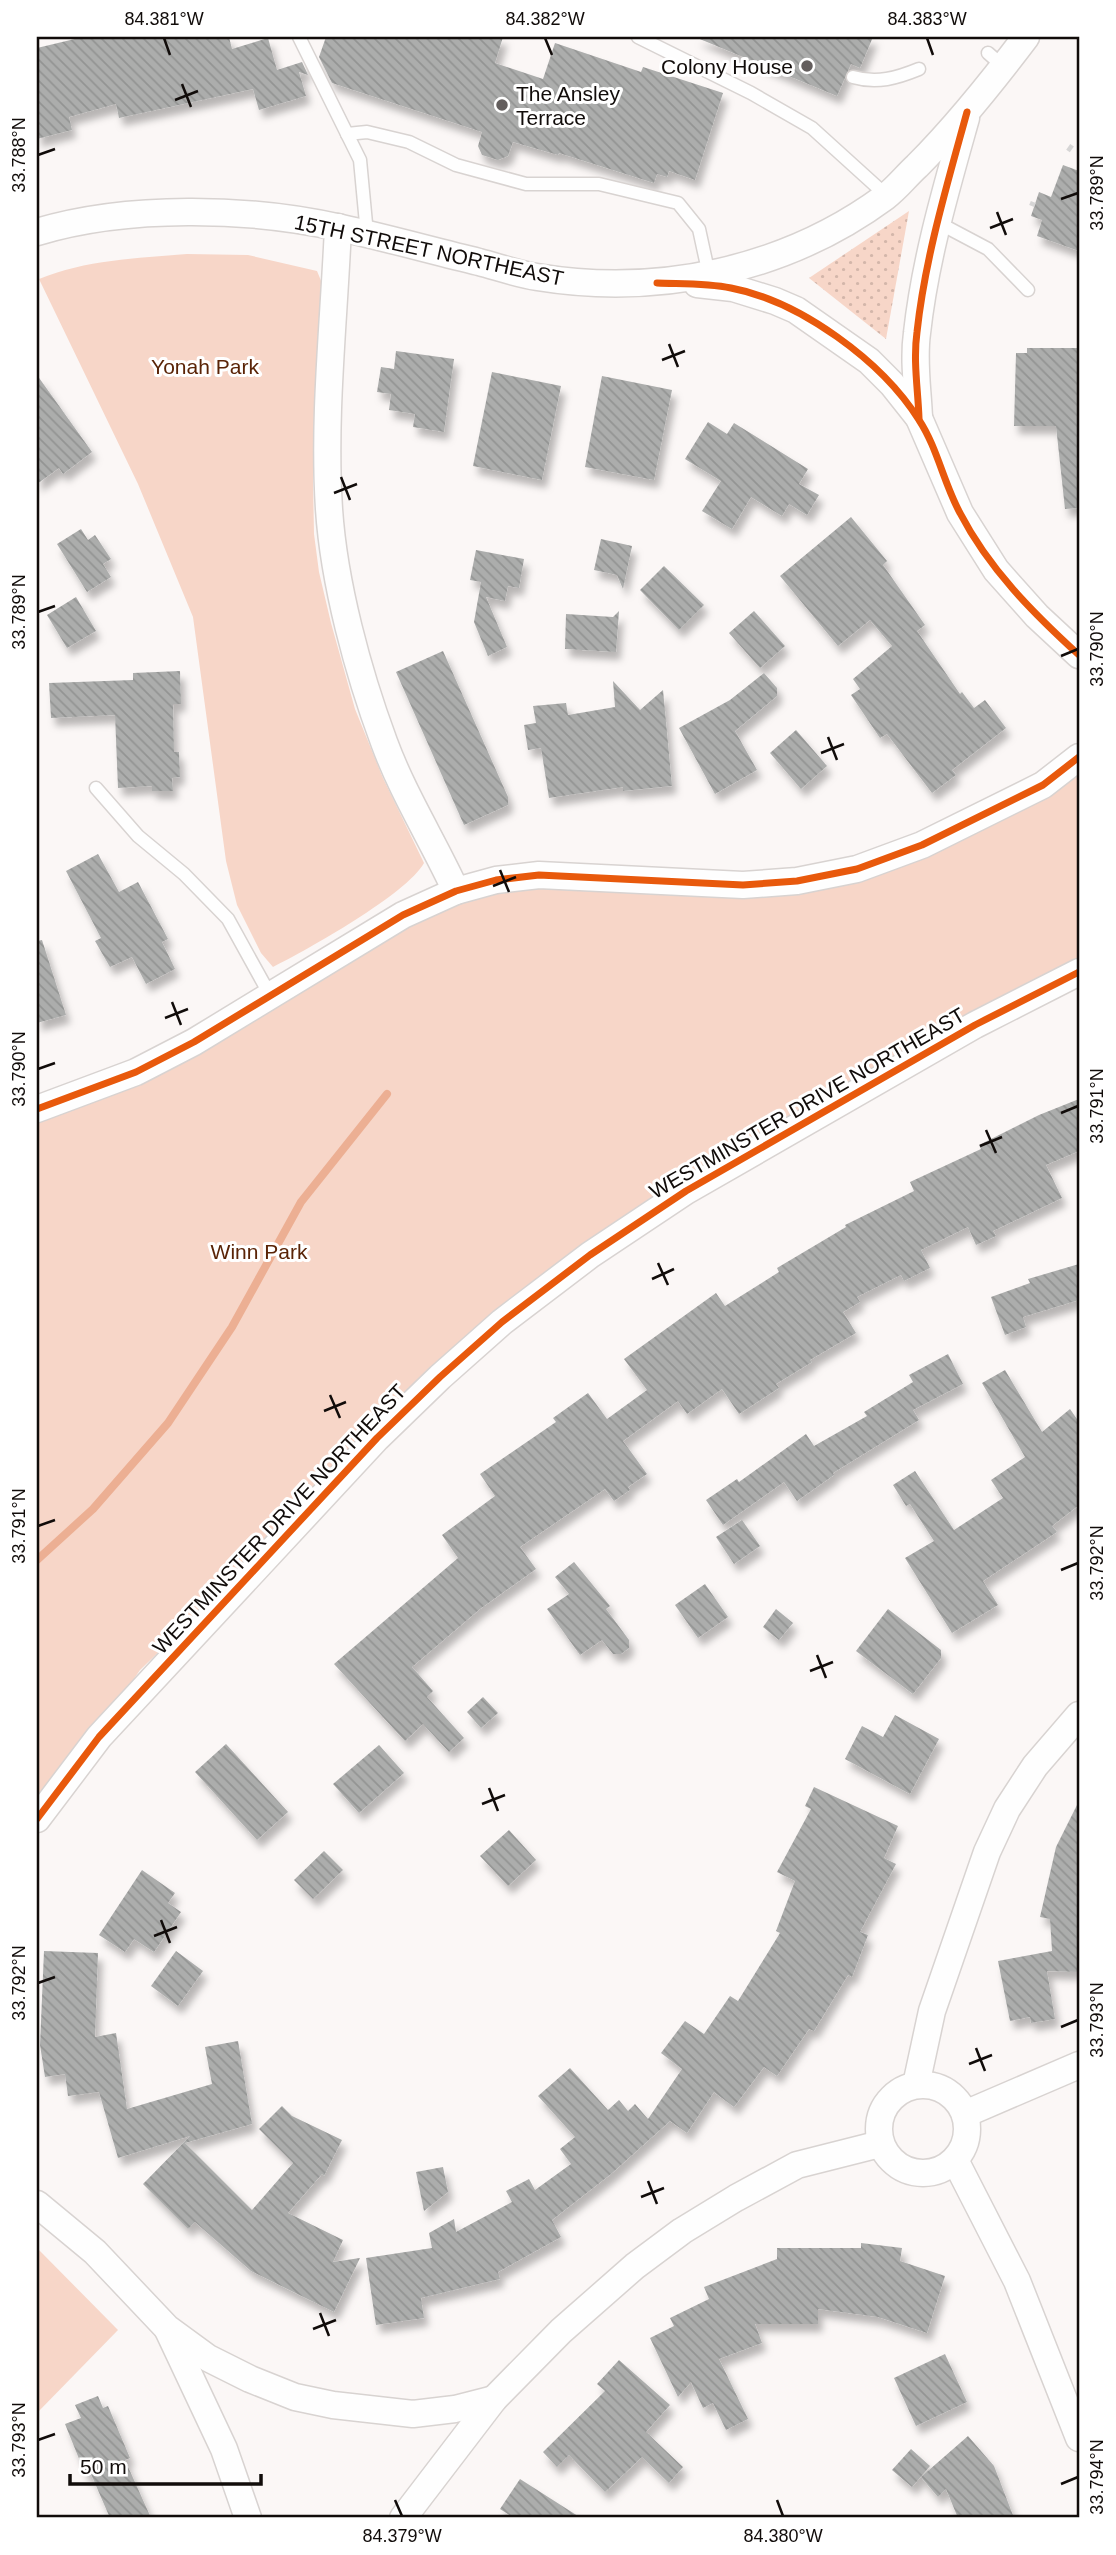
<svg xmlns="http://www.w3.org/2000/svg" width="1116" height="2555" viewBox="0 0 1116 2555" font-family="Arial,sans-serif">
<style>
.grass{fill:url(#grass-dots)}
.green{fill:#f7d6c8}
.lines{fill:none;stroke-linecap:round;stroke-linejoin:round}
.stream{stroke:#ecaf93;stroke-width:8}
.building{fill:url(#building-back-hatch);filter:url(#shadow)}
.service-casing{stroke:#d8d3d1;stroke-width:15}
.minor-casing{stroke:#d8d3d1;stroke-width:29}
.path{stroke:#d6d5d5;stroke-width:4.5;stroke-dasharray:7 3.5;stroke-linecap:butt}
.service{stroke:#fefefe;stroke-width:12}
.minor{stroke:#fefefe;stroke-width:26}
.cycleway-casing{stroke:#fff;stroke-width:11}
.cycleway{stroke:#e8590c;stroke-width:7}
.ticks{fill:none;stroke:#110c0a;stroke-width:2.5}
.poi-dot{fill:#635e5d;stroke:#fff;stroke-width:2.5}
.labels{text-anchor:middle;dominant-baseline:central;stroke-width:6;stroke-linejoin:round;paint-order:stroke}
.poi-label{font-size:21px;fill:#110c0a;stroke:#fff;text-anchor:end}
.street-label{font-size:21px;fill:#110c0a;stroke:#fff}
.park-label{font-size:21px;fill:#5a2407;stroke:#fff}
.neatline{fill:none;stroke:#110c0a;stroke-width:2.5}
.ticks-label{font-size:18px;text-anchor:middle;fill:#110c0a}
</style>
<defs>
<pattern id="grass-dots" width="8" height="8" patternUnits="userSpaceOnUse" patternTransform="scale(1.75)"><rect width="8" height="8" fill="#f7d6c8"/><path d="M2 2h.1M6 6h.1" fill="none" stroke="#d3b6aa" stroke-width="1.8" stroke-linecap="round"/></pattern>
<pattern id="building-back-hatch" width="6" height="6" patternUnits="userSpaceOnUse" patternTransform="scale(1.75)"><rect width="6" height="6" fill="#acadac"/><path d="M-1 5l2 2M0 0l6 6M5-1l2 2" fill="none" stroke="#939493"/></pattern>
<filter id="shadow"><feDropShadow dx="4.5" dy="8" stdDeviation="3.5" flood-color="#0004"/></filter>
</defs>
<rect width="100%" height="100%" fill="#fbf7f6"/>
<polygon class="grass" points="909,211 886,339 809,278"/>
<g class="green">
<path d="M 187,254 L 248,255 L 317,271 L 324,288 L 318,341 L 313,480 L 314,534 L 319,572 L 331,623 L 355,709 L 383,778 L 424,863 C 407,894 307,950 273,967 L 261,953 L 237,905 L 226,861 L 193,617 L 138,484 L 39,279 C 85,260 137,258 187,254 Z"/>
<polygon points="1079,746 1079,973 620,1227 398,1421 140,1670 37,1820 37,1107 157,1055 463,890 844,868 1001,794"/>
<polygon points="37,2248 118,2330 37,2413"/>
</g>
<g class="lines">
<polyline class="stream" points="37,1560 93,1509 168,1423 232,1327 301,1202 387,1094"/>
</g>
<g class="building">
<polygon points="83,37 229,37 232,49 268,38 277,70 302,62 308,75 299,72 306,96 259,110 253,89 119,118 116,104 69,117 72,130 37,139 37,48"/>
<polygon points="326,37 503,37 495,63 543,79 555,43 641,72 643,67 723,93 695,180 669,171 667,177 657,174 654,183 559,153 558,155 513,142 508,156 498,160 482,155 478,146 482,132 332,83 319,57"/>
<polygon points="695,37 873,37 860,68 851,64 837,96"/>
<polygon points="1063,165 1079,171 1079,251 1037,236 1042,220 1031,216 1039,192 1051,197"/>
<polygon points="1027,348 1079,348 1079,508 1065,509 1056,426 1014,426 1016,353 1027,353"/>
<polygon points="396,351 454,359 444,432 413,427 415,414 389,410 391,394 377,392 381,367 394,369"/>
<polygon points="492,372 561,386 542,480 473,466"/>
<polygon points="37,375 92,452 63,474 59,468 37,484"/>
<polygon points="602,376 672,390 654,480 585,467"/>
<polygon points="708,422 727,434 734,423 808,469 799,484 819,495 807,515 789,504 782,516 751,497 732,529 702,511 721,481 685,459"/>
<polygon points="851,517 887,561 883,565 925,625 917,631 960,694 962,692 974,708 985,700 1006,728 952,770 956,775 932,793 887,734 880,738 851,695 860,689 853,679 892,646 870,620 838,646 780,576"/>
<polygon points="81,529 88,540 95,535 111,559 103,564 111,577 87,592 57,544"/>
<polygon points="601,539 632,546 623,589 617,575 594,570"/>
<polygon points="476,550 524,559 519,588 508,586 505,601 486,597 507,647 488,656 474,622 481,582 470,580"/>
<polygon points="664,566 704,605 679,630 640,590"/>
<polygon points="76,597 96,631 67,648 47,615"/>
<polygon points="619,611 616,652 565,649 566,614 613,617"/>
<polygon points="754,611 785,646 760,668 729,633"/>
<polygon points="443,651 508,797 508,805 464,825 396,672"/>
<polygon points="180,671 181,704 173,704 174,752 179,752 180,777 172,778 173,791 152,791 152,786 118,788 115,715 51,718 49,683 133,680 133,673"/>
<polygon points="764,673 777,688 777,696 735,731 757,770 715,794 679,728 730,700"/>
<polygon points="613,681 640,710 663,690 672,786 623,791 623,787 549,798 541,748 528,750 524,725 536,723 533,706 566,703 568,715 615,707"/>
<polygon points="796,730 827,766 801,789 770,753"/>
<polygon points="98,854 119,892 138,882 168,939 162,942 175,969 146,984 132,957 110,967 95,941 101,938 66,871"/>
<polygon points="42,940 66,1015 37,1023 37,941"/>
<polygon points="1079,1099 1079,1151 1046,1165 1062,1198 993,1231 996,1236 976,1245 968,1227 921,1250 930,1268 904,1281 901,1275 857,1297 860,1302 843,1312 856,1333 810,1360 812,1362 776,1384 779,1388 739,1414 722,1389 687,1414 678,1401 623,1441 647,1474 628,1487 630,1490 614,1501 605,1489 520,1547 536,1569 480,1609 412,1667 433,1691 427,1697 464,1738 449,1752 423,1724 405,1741 334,1664 458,1558 442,1535 495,1496 480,1474 556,1422 553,1418 588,1393 607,1419 647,1390 624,1359 716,1293 725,1306 779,1272 777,1268 846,1227 845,1225 914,1191 910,1182 981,1149 979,1145 1039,1115"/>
<polygon points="1079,1264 1079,1300 1023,1317 1026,1327 1005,1335 991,1297 1030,1283 1028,1279"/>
<polygon points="948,1354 963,1384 913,1410 919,1420 833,1473 834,1475 797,1501 784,1482 723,1525 706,1500 737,1479 739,1482 806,1434 814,1446 867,1416 864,1412 913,1382 909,1375"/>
<polygon points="1005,1370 1042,1432 1070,1409 1079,1422 1079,1505 1052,1526 1057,1532 983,1581 998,1605 952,1633 905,1558 934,1541 910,1504 906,1506 893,1485 915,1471 954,1530 1003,1498 991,1480 1025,1457 982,1383"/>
<polygon points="742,1520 760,1546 734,1564 716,1537"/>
<polygon points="574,1562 610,1606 606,1609 629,1640 629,1648 621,1654 613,1654 602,1640 580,1655 547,1609 569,1594 555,1577"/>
<polygon points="705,1584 728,1617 698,1638 675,1605"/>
<polygon points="776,1609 793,1623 779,1640 763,1627"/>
<polygon points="888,1609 941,1650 941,1658 913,1694 856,1651"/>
<polygon points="483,1697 498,1713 481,1728 467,1712"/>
<polygon points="895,1715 939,1739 910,1794 845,1759 862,1726 883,1737"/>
<polygon points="226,1744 288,1812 257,1840 195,1772"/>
<polygon points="379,1745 404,1773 359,1813 333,1784"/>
<polygon points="814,1787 898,1826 884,1858 896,1864 860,1932 868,1935 852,1977 848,1975 814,2031 809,2029 777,2076 764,2067 734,2107 714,2092 687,2133 670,2121 611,2174 552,2220 561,2237 498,2272 500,2279 421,2298 424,2318 376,2325 366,2258 432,2248 429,2233 454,2219 456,2232 512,2202 506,2191 529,2179 535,2190 571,2164 560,2149 575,2137 538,2096 570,2068 608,2110 619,2100 628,2111 635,2104 648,2119 682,2069 661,2053 685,2021 704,2034 730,1996 738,2001 780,1933 776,1931 795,1881 777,1872 811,1809 805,1806"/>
<polygon points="1079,1801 1079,1972 1047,1971 1055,2019 1031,2023 1030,2017 1010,2021 998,1961 1052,1951 1050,1919 1040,1917 1056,1847"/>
<polygon points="509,1830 536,1860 508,1886 480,1856"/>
<polygon points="324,1851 343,1870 313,1899 294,1880"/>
<polygon points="142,1870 175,1893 168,1903 181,1912 154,1952 134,1939 125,1952 99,1935"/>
<polygon points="44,1951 98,1953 95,2037 116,2033 127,2109 212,2084 205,2047 238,2041 252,2124 185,2143 252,2210 293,2163 259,2129 282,2106 292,2116 342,2140 324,2176 322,2174 288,2213 343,2240 333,2262 360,2258 334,2312 251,2271 195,2222 188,2229 143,2184 190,2136 118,2158 99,2092 68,2096 65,2074 45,2077 40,2045"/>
<polygon points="176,1951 203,1971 178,2006 151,1986"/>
<polygon points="443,2167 448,2192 424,2211 416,2172"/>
<polygon points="861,2243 902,2248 900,2261 945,2276 927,2333 878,2317 818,2309 818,2324 755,2324 762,2343 719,2359 748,2419 726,2430 713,2403 703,2408 691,2382 678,2397 650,2338 674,2326 670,2318 709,2299 704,2287 777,2259 777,2248 861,2248"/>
<polygon points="945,2354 967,2402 916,2426 894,2378"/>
<polygon points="619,2360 670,2405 646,2432 683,2467 669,2483 642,2457 605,2492 569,2455 557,2467 543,2452 605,2391 597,2384"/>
<polygon points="98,2396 103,2408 108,2406 130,2458 125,2460 151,2518 110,2518 91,2474 86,2476 65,2424 81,2418 75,2405"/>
<polygon points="968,2436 994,2466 1014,2518 958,2518 946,2489 938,2497 921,2477"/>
<polygon points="911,2449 930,2466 912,2487 892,2470"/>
<polygon points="520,2479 581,2518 514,2518 500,2509"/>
</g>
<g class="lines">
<g class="service-casing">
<g id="service">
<polyline points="299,37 360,160 367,234"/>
<polyline points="638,37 751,93 812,128 887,196"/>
<polyline points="988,53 1004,67"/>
<path d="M 853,77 C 877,84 897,78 919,69"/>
<polyline points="347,134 367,132 409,142 456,165 526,184 599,184 678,203 699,229 709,275"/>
<polyline points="937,222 988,249 1028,290"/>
<polyline points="96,788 138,836 184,874 228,919 270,995"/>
</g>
</g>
<g class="minor-casing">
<g id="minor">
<path d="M 338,227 C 334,321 323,416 329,509 C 334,584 358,672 384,742 C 403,794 433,841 456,891"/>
<path d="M 37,232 C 127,205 249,207 341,228 C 387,238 433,251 479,262 C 498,267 518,274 537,277 C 659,297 786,270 885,197 C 897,188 906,176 917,166 C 957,126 992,82 1026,37"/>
<polyline points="697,284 733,288 775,301 796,310 869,361 892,384 919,418 960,513 996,570 1037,616 1079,655"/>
<path d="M 919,418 C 918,390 913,362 917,333 C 925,260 946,189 966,118"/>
<polyline points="37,1109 136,1072 194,1042 403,915 456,891 496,880 539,875 743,885 797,881 857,869 922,845 1043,785 1079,757"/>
<polyline points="37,1819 99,1737 377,1438 440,1377 502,1322 590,1255 686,1191 975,1025 1079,972"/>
<circle cx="923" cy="2129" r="44"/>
<polyline points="916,2085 932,2011 987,1852 1007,1809 1035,1766 1079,1715"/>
<polyline points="965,2114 1079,2065"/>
<polyline points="955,2160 1017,2281 1079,2438"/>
<polyline points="37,2204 95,2252 167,2328 208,2358 250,2379 295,2397 333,2405 413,2414 455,2409 494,2399"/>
<polyline points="168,2330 224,2449 248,2518"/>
<polyline points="403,2518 494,2399 561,2331 635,2266 682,2231 736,2198 797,2165 880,2144"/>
</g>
</g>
<g class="path">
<polyline points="1068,151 1073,144"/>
<polyline points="1030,203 1035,205"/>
</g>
<use href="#service" class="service"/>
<use href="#minor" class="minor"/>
<g class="cycleway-casing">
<g id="cycleway">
<path d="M 657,283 C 682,284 707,283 731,288 C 800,301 882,361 919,420 C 937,447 944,484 960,513 C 989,569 1033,613 1079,655"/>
<path d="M 919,418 C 918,390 913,361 917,332 C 925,258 947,185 967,112"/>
<polyline points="37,1109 136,1072 194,1042 403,915 456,891 496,880 539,875 743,885 797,881 857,869 922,845 1043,785 1079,757"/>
<polyline points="37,1819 99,1737 377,1438 440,1377 502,1322 590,1255 686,1191 975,1025 1079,972"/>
</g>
</g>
<use href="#cycleway" class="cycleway"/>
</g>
<path class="ticks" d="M 164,38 L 170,55M 545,38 L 552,55M 927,38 L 933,55M 182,84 L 191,107M 175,100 L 198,91M 38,155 L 55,149M 1061,199 L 1078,193M 997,212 L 1006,235M 990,228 L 1013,219M 669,344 L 678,367M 662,360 L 685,351M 341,477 L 350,500M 334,493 L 357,484M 38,612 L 55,606M 1061,656 L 1078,649M 828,737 L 837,760M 821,753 L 844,744M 500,870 L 509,892M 493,886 L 516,877M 172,1002 L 181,1025M 165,1018 L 188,1009M 38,1069 L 55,1063M 1061,1113 L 1078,1106M 986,1130 L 996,1153M 980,1146 L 1002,1137M 658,1263 L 668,1285M 652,1279 L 674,1269M 330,1395 L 340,1418M 324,1411 L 346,1402M 38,1526 L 55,1520M 1061,1570 L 1078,1563M 817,1655 L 826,1678M 810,1671 L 833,1662M 489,1788 L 498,1811M 482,1804 L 505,1795M 161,1920 L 170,1943M 154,1936 L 177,1927M 38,1983 L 55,1977M 1061,2027 L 1078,2020M 976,2048 L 985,2071M 969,2064 L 992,2055M 648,2181 L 657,2204M 641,2197 L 664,2188M 320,2313 L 329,2336M 313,2329 L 336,2320M 38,2440 L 55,2434M 1061,2484 L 1078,2477M 395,2500 L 402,2516M 777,2500 L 783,2516"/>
<g class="poi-dot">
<circle cx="807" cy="66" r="7"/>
<circle cx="502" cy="105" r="7"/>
</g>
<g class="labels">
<g class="poi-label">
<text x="793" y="66">Colony House</text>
<text x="516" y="93" text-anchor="start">The Ansley<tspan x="516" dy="24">Terrace</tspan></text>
</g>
<g class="street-label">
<text transform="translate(429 250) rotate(12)">15TH STREET NORTHEAST</text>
<text transform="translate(807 1103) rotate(-30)">WESTMINSTER DRIVE NORTHEAST</text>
<text transform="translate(279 1519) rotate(-47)">WESTMINSTER DRIVE NORTHEAST</text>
</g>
<g class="park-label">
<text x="205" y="366">Yonah Park</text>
<text x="259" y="1251">Winn Park</text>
</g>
</g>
<rect width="1116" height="2555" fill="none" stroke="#ffffff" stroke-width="77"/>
<path d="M70 2474v10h191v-10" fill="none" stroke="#110c0a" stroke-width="3.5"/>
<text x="80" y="2474" font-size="21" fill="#110c0a" stroke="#ffffff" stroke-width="5" paint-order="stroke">50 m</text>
<rect x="38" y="38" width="1040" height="2478" class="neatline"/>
<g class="ticks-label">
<text x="164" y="25">84.381°W</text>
<text x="545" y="25">84.382°W</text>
<text x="927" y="25">84.383°W</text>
<text transform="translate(19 155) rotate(-90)" y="6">33.788°N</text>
<text transform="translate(1097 193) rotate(-90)" y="6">33.789°N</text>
<text transform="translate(19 612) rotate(-90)" y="6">33.789°N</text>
<text transform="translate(1097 649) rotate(-90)" y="6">33.790°N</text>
<text transform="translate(19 1069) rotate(-90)" y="6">33.790°N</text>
<text transform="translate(1097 1106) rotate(-90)" y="6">33.791°N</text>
<text transform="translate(19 1526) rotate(-90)" y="6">33.791°N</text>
<text transform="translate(1097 1563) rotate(-90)" y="6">33.792°N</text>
<text transform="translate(19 1983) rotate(-90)" y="6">33.792°N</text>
<text transform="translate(1097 2020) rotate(-90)" y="6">33.793°N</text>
<text transform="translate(19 2440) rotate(-90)" y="6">33.793°N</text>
<text transform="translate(1097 2477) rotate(-90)" y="6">33.794°N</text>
<text x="402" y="2542">84.379°W</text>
<text x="783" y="2542">84.380°W</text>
</g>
</svg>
